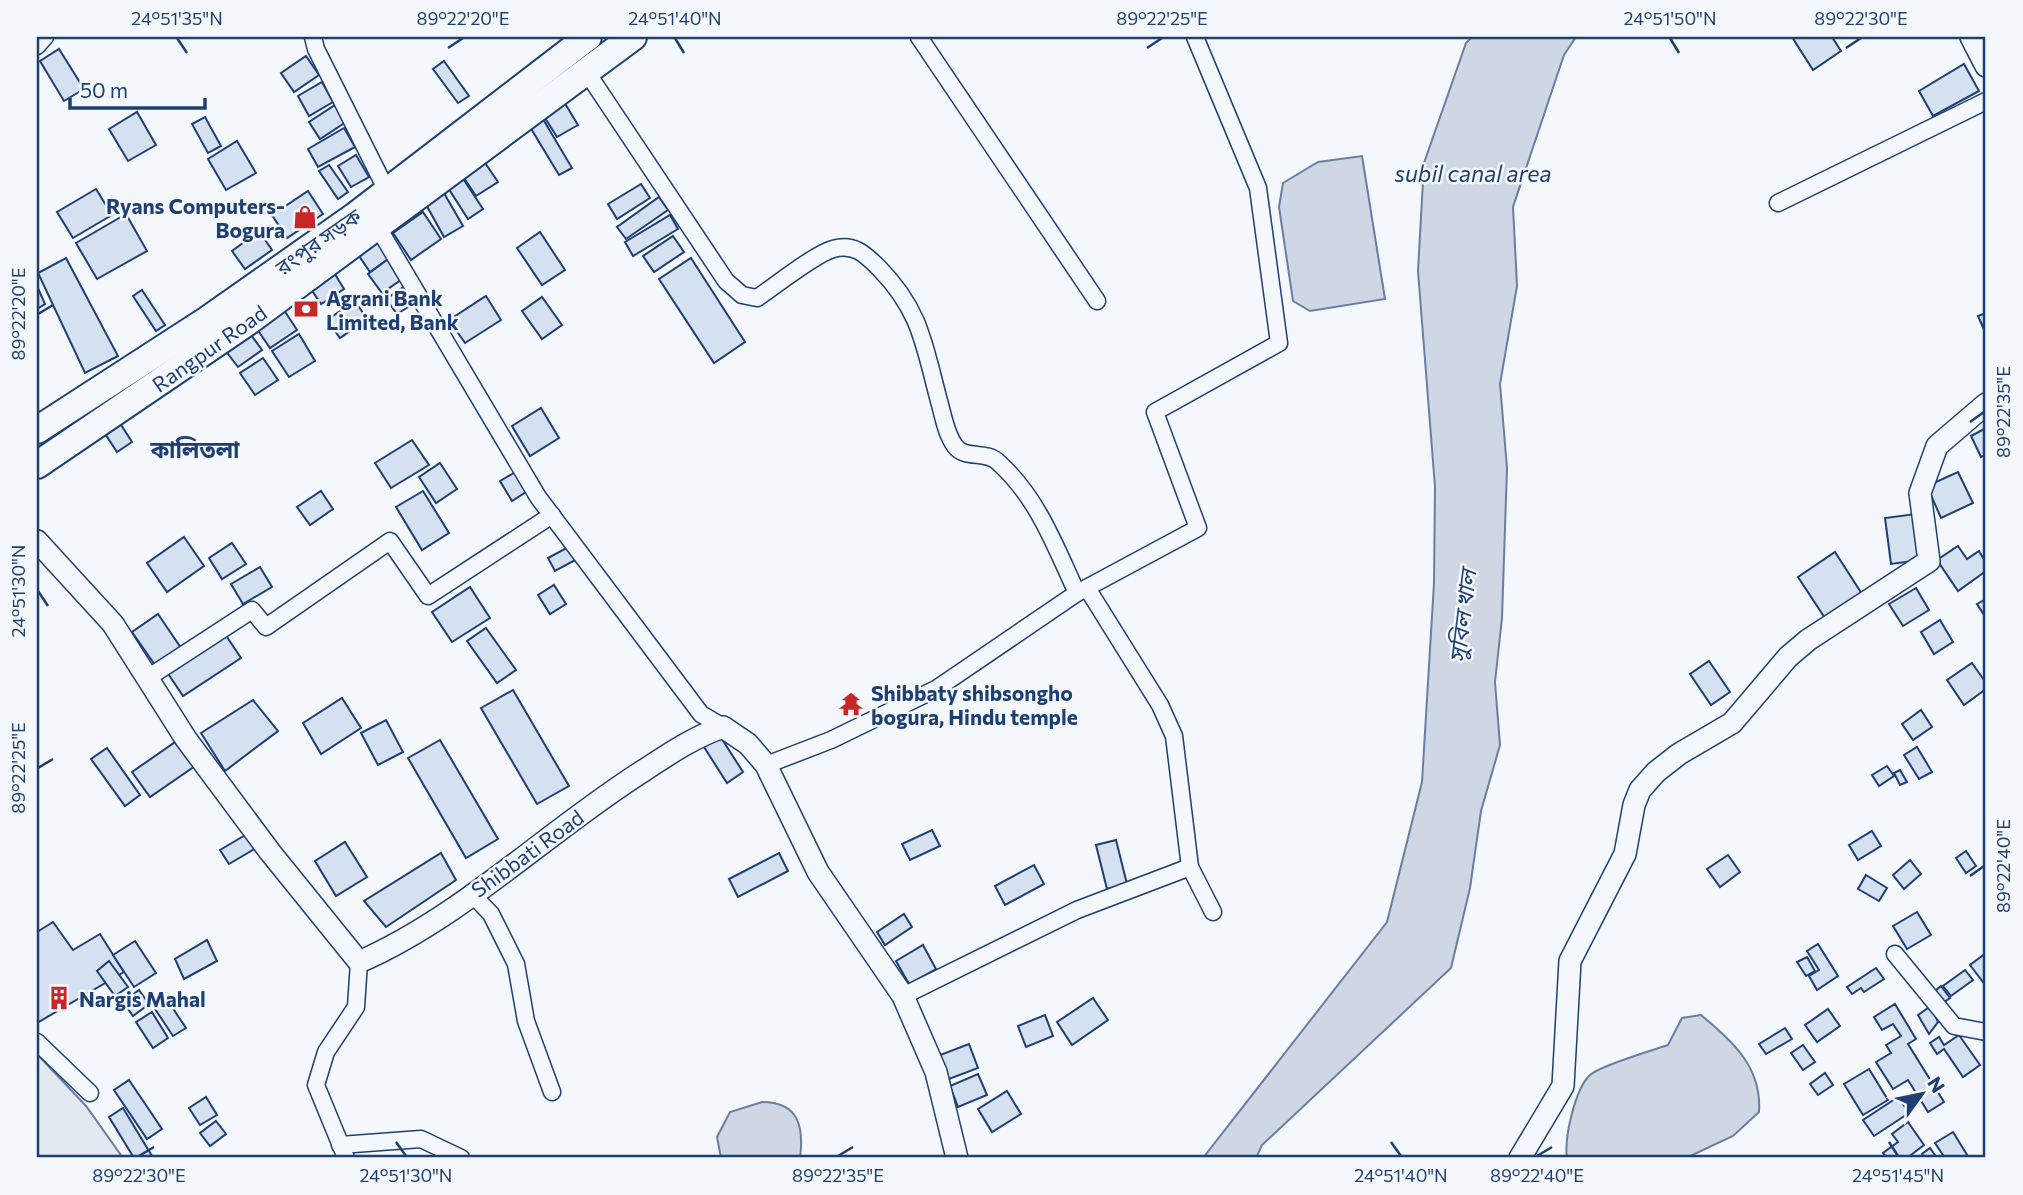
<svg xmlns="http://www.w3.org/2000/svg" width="2023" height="1195" viewBox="0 0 2023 1195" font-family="Commissioner,'Noto Sans Bengali',sans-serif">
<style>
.green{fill:#e3e9f0;stroke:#687fa3;stroke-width:2}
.water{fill:#cfd7e4;stroke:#687fa3;stroke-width:2}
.building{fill:#d5e0f0;stroke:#1d3f73;stroke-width:2}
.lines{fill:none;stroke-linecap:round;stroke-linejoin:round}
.minor-casing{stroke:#1d3f73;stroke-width:19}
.tertiary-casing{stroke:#1d3f73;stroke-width:24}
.trunk-casing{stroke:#1d3f73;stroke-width:30}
.minor{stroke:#f4f7fb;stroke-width:16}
.tertiary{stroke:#f4f7fb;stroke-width:21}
.trunk{stroke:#f4f7fb;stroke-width:26}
.ticks{fill:none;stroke:#1d3f73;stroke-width:2.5}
.labels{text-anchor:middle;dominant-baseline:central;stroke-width:5;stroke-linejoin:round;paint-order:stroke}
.poi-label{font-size:21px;font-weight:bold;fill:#1d3f73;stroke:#f4f7fb;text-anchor:start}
.street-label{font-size:21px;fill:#1d3f73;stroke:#f4f7fb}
.water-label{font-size:23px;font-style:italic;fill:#1d3f73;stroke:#f4f7fb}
.neighbourhood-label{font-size:23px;font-weight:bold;fill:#1d3f73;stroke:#f4f7fb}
.neatline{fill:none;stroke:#1d3f73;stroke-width:2.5}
.ticks-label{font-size:18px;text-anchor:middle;fill:#1d3f73}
</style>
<rect width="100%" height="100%" fill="#f4f7fb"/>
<polygon class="green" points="37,1054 86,1106 123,1158 37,1158"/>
<g class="water">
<polygon points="1472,37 1576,37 1564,55 1513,207 1517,286 1500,384 1507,468 1502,618 1495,682 1500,745 1481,811 1470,888 1451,968 1262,1145 1256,1158 1203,1158 1387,922 1422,782 1434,583 1435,487 1418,271 1424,163 1466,43"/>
<polygon points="1362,156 1385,299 1310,311 1293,301 1279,207 1283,183 1318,162"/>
<path d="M 1701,1015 C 1733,1042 1762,1067 1759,1112 L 1733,1136 L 1686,1158 L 1567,1158 C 1564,1138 1575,1089 1590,1075 C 1599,1066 1653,1050 1668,1045 L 1682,1018 Z"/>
<path d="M 762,1102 C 799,1102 804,1127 800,1158 L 721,1158 L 717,1137 L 730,1112 Z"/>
</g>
<g class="building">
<polygon points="1792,37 1832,37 1841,51 1813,70"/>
<polygon points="59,49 84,89 64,101 40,61"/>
<polygon points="306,56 319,75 294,92 281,73"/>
<polygon points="444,61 469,96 458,103 433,69"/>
<polygon points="1964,64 1979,91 1933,116 1919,91"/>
<polygon points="322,82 333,102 309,116 298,96"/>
<polygon points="561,97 578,125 557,137 540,110"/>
<polygon points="335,105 346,122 320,139 309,122"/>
<polygon points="137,112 156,145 128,161 109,129"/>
<polygon points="540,114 572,168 559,175 527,122"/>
<polygon points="205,117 221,146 208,153 192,124"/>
<polygon points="344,128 355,147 318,167 308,149"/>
<polygon points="237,141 256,173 226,190 208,159"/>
<polygon points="356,155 369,177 351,187 338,166"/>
<polygon points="481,157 498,182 476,196 460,172"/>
<polygon points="329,165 348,192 338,199 319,171"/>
<polygon points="460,174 483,209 468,219 445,183"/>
<polygon points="641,184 650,198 617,219 608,204"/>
<polygon points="441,188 463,226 444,237 423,199"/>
<polygon points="96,189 112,215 73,238 57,212"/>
<polygon points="308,191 323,214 287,238 272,215"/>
<polygon points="659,197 668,210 626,239 617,227"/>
<polygon points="423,212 441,239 411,260 393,233"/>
<polygon points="126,214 147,251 97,279 76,243"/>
<polygon points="670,215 678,229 633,256 625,242"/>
<polygon points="259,231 272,250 245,269 232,251"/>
<polygon points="540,232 565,270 542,285 517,248"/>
<polygon points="673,236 684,252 654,272 643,256"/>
<polygon points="378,238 391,257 370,272 357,253"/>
<polygon points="391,257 405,277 382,293 368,274"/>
<polygon points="66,258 118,356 85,373 38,273"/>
<polygon points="691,258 745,342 714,363 659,279"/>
<polygon points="333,271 344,289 321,304 309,286"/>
<polygon points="37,286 45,304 37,309"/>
<polygon points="405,286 416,302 397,314 386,299"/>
<polygon points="142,290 165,325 156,331 133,296"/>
<polygon points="486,296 501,320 465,343 449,320"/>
<polygon points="542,297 562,325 542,339 522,311"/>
<polygon points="355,301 367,319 340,338 327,320"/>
<polygon points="282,307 297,330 270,348 255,326"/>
<polygon points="1986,313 1986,334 1978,316"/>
<polygon points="249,332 262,350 238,367 225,350"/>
<polygon points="299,334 315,361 289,377 272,351"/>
<polygon points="263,358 278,380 255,395 240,373"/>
<polygon points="541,408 559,438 530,456 512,426"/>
<polygon points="118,420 132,442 117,452 102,429"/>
<polygon points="1986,428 1986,454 1981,457 1971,436"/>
<polygon points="412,440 429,465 391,488 375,463"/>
<polygon points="440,463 457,489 436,503 419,477"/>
<polygon points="517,471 529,490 512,501 500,481"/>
<polygon points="1958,472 1973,503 1941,518 1927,486"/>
<polygon points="321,491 333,509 310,525 297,507"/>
<polygon points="423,491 449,533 422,550 396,507"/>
<polygon points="1915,514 1921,560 1891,564 1885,518"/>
<polygon points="184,537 204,566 167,592 147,563"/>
<polygon points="232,543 246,564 222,579 209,558"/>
<polygon points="572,545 579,558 555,571 548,558"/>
<polygon points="1958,546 1967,559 1979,551 1986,563 1986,571 1958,591 1937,560"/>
<polygon points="1835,552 1862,594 1825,618 1798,577"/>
<polygon points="260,567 272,587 243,604 231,584"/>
<polygon points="554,585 566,604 550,614 538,595"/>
<polygon points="470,587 490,618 452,642 432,612"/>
<polygon points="1916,588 1929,610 1903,626 1889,604"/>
<polygon points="1986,599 1986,618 1977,604"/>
<polygon points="158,614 181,648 155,665 132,632"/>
<polygon points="1940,620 1953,642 1934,654 1921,632"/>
<polygon points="486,628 516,670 497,683 467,641"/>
<polygon points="225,634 241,658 183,696 167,672"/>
<polygon points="1709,661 1730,692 1711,705 1690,674"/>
<polygon points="1972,663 1986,683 1986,689 1964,705 1947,680"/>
<polygon points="513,690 569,786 537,804 481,708"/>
<polygon points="342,698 361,728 321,754 303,723"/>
<polygon points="253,700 278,731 225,771 201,733"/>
<polygon points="1921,710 1932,727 1913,740 1902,724"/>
<polygon points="386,720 403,752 378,765 361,733"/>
<polygon points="720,736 743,772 727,783 704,747"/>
<polygon points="181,738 198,764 150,797 132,772"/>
<polygon points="440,740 498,839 466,858 408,758"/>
<polygon points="1917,747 1932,772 1919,779 1904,755"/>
<polygon points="107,748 140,795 125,806 91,759"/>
<polygon points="1887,766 1894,776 1879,786 1872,775"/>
<polygon points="1900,770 1907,782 1900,785 1894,773"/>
<polygon points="932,830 940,846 910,860 902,844"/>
<polygon points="1872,831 1881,846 1858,860 1849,845"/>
<polygon points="247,834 256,848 229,864 220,850"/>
<polygon points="1116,840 1127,884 1107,889 1096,845"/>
<polygon points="345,842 367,877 336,896 315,861"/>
<polygon points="1966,851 1976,866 1966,873 1956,858"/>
<polygon points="441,853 456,880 386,927 364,901"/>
<polygon points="779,853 788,871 738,897 729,879"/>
<polygon points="1728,855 1740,872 1720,887 1707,869"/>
<polygon points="1910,860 1921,874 1904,889 1893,875"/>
<polygon points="1034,865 1044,884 1005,905 995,886"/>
<polygon points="1866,875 1887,888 1879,901 1858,889"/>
<polygon points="1917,912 1931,935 1907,949 1893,926"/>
<polygon points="904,914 912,927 885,945 877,932"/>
<polygon points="53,922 73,950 100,934 124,972 37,1023 37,932"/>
<polygon points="207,940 217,961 184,979 175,959"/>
<polygon points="135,941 156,973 134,987 113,955"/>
<polygon points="1818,944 1838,976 1817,990 1809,976 1819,970 1807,951"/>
<polygon points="923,945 936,969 909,984 896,961"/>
<polygon points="1986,953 1986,986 1970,965"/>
<polygon points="1807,957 1815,971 1806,976 1797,962"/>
<polygon points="109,961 128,987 115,996 97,971"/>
<polygon points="1876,968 1884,979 1864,992 1861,988 1852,994 1847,987"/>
<polygon points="1965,970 1973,980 1951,996 1943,986"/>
<polygon points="1941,986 1950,998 1943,1003 1935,991"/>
<polygon points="139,990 149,1004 133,1016 123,1002"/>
<polygon points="1093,998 1108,1020 1072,1045 1057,1022"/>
<polygon points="168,1001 186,1028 173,1036 155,1009"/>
<polygon points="1895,1004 1916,1039 1908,1044 1944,1102 1928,1112 1908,1080 1893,1089 1876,1062 1891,1053 1886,1045 1901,1036 1893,1024 1882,1030 1874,1017"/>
<polygon points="1931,1006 1938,1022 1929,1034 1918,1015"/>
<polygon points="1828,1009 1840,1026 1817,1042 1805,1025"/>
<polygon points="152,1012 168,1038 153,1048 136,1022"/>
<polygon points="1045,1015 1053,1036 1026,1047 1018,1026"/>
<polygon points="1785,1028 1792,1039 1766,1054 1759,1044"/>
<polygon points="1959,1035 1980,1065 1963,1077 1944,1049 1937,1054 1930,1043 1939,1037 1944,1045"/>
<polygon points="969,1044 978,1068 949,1079 940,1055"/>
<polygon points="1803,1045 1815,1062 1803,1070 1791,1053"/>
<polygon points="1869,1069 1888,1100 1863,1115 1844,1084"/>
<polygon points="1825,1073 1833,1085 1818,1095 1810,1084"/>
<polygon points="978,1074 987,1095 958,1107 950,1086"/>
<polygon points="129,1080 162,1129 147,1139 114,1090"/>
<polygon points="1007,1091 1021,1114 992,1132 978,1109"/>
<polygon points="206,1097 217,1115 200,1125 189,1108"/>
<polygon points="1898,1097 1909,1113 1874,1136 1863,1120"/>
<polygon points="123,1108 152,1156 149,1158 134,1158 109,1117"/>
<polygon points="216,1121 226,1134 210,1146 200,1133"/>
<polygon points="1908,1122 1924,1145 1907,1158 1887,1158 1883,1153 1898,1142 1892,1134"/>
<polygon points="1953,1132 1969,1158 1945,1158 1935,1143"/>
<polygon points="1930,1148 1937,1158 1925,1158 1922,1154"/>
</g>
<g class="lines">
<g class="minor-casing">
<g id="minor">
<polyline points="313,37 316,49 387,191"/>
<polyline points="919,37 1097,301"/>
<polyline points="37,46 45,37"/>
<path d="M 586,71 L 726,281 L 742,295 L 757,298 C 775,286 815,254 833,249 C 854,243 865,254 879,268 C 921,311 924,345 939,401 C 943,415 946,434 955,446 C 965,460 986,450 998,462 C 1038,498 1055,546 1077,593"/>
<polyline points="1778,203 1986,101"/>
<polyline points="373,219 538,497 701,714 723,727"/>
<polyline points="1087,588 1160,705 1174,736 1190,867 1213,912"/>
<polyline points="146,679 252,610 266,627 390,541 428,596 552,515"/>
<polyline points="766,765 831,740 936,689 1077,593 1198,528 1155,412 1279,343 1258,188 1195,37"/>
<polyline points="471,893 491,914 516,964 526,1021 552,1092"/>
<polyline points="1895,954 1954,1026 1986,1032"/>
<polyline points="903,996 1077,910 1190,867"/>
<polyline points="37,1042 90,1093"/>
<polyline points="340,1145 421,1139 461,1158"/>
<polyline points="346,1158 316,1085 326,1052 356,1007 359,962"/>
</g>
</g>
<g class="tertiary-casing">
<g id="tertiary">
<polyline points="1971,37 1986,66"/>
<path d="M 37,541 L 113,624 L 186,739 L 270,852 L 359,962 C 462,917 548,831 643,771 C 669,754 694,737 723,727 L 748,744 L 766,765 L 818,872 L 903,996 L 936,1072 L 957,1158"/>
<polyline points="1520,1158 1563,1086 1570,961 1625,854 1634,805 1640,790 1656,772 1679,754 1732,723 1788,657 1808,640 1929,561 1920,493 1937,446 1986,404"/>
</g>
</g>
<g class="trunk-casing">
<g id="trunk">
<polyline points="37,430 207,320 355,216 588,37"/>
<polyline points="37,465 249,321 633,37"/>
</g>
</g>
<use href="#minor" class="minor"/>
<use href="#tertiary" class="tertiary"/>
<use href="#trunk" class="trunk"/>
</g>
<path class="ticks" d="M 177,38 L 187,53M 675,38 L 684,53M 1670,38 L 1679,53M 448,48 L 463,38M 1147,48 L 1162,38M 1846,48 L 1861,38M 38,314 L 53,305M 1970,422 L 1984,412M 38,591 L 48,606M 38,768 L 53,759M 1970,876 L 1984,866M 396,1142 L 406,1156M 1391,1142 L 1401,1156M 1889,1142 L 1898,1156M 139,1156 L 154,1147M 838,1156 L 853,1147M 1537,1156 L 1552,1147"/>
<defs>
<g id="shop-bare" transform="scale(1.89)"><path d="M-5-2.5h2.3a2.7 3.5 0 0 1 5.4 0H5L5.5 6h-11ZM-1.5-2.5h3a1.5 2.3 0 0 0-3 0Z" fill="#c62828" stroke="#f4f7fb" stroke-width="2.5" paint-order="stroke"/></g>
<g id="bank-bare" transform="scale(1.89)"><path d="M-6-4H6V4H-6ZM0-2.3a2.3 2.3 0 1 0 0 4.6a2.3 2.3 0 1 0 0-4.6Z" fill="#c62828" stroke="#f4f7fb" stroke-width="2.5" paint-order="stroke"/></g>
<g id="temple-bare" transform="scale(1.89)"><path d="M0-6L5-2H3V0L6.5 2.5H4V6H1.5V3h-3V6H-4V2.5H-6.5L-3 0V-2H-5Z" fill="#c62828" stroke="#f4f7fb" stroke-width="2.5" paint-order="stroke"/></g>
<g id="building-bare" transform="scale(1.89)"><path d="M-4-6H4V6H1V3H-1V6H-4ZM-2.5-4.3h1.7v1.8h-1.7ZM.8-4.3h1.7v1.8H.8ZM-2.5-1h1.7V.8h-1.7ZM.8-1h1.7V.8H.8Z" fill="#c62828" stroke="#f4f7fb" stroke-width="2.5" paint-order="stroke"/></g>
</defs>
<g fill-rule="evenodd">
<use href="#shop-bare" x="305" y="217"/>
<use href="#bank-bare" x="306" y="309"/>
<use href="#temple-bare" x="851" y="704"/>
<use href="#building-bare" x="59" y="998"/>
</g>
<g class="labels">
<g class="poi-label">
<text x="285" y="205" text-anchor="end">Ryans Computers-<tspan x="285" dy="24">Bogura</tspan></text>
<text x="326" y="297">Agrani Bank<tspan x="326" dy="24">Limited, Bank</tspan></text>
<text x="871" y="692">Shibbaty shibsongho<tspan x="871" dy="24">bogura, Hindu temple</tspan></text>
<text x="79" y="998">Nargis Mahal</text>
</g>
<g class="street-label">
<text transform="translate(318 241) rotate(-35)">রংপুর সড়ক</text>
<text transform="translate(209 348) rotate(-35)">Rangpur Road</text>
<text transform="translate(527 853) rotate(-36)">Shibbati Road</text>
</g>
<g class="water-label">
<text x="1473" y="173">subil canal area</text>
<text transform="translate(1462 616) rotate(-83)">সুবিল খাল</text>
</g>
<g class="neighbourhood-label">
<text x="195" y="449">কালিতলা</text>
</g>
</g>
<rect width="2023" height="1195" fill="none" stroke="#f4f7fb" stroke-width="77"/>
<g transform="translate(1922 1094) rotate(57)" stroke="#f4f7fb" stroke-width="5" paint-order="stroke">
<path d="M0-5L12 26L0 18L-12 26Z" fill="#1d3f73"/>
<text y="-10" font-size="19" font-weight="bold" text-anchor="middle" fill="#1d3f73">N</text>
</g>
<path d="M70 98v10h135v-10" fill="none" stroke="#1d3f73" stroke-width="3.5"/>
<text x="80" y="98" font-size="21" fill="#1d3f73" stroke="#f4f7fb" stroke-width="5" paint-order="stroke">50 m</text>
<rect x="38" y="38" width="1946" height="1118" class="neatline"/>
<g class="ticks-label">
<text x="177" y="25">24°51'35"N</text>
<text x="463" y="25">89°22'20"E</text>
<text x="675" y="25">24°51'40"N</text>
<text x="1162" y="25">89°22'25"E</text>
<text x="1670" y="25">24°51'50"N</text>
<text x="1861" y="25">89°22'30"E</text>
<text transform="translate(19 314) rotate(-90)" y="6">89°22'20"E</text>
<text transform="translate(2004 412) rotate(-90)" y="6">89°22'35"E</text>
<text transform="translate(19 591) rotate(-90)" y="6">24°51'30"N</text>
<text transform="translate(19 768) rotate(-90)" y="6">89°22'25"E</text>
<text transform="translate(2004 866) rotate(-90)" y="6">89°22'40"E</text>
<text x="139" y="1182">89°22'30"E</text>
<text x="406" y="1182">24°51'30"N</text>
<text x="838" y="1182">89°22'35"E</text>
<text x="1401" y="1182">24°51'40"N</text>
<text x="1537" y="1182">89°22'40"E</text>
<text x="1898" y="1182">24°51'45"N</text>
</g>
</svg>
